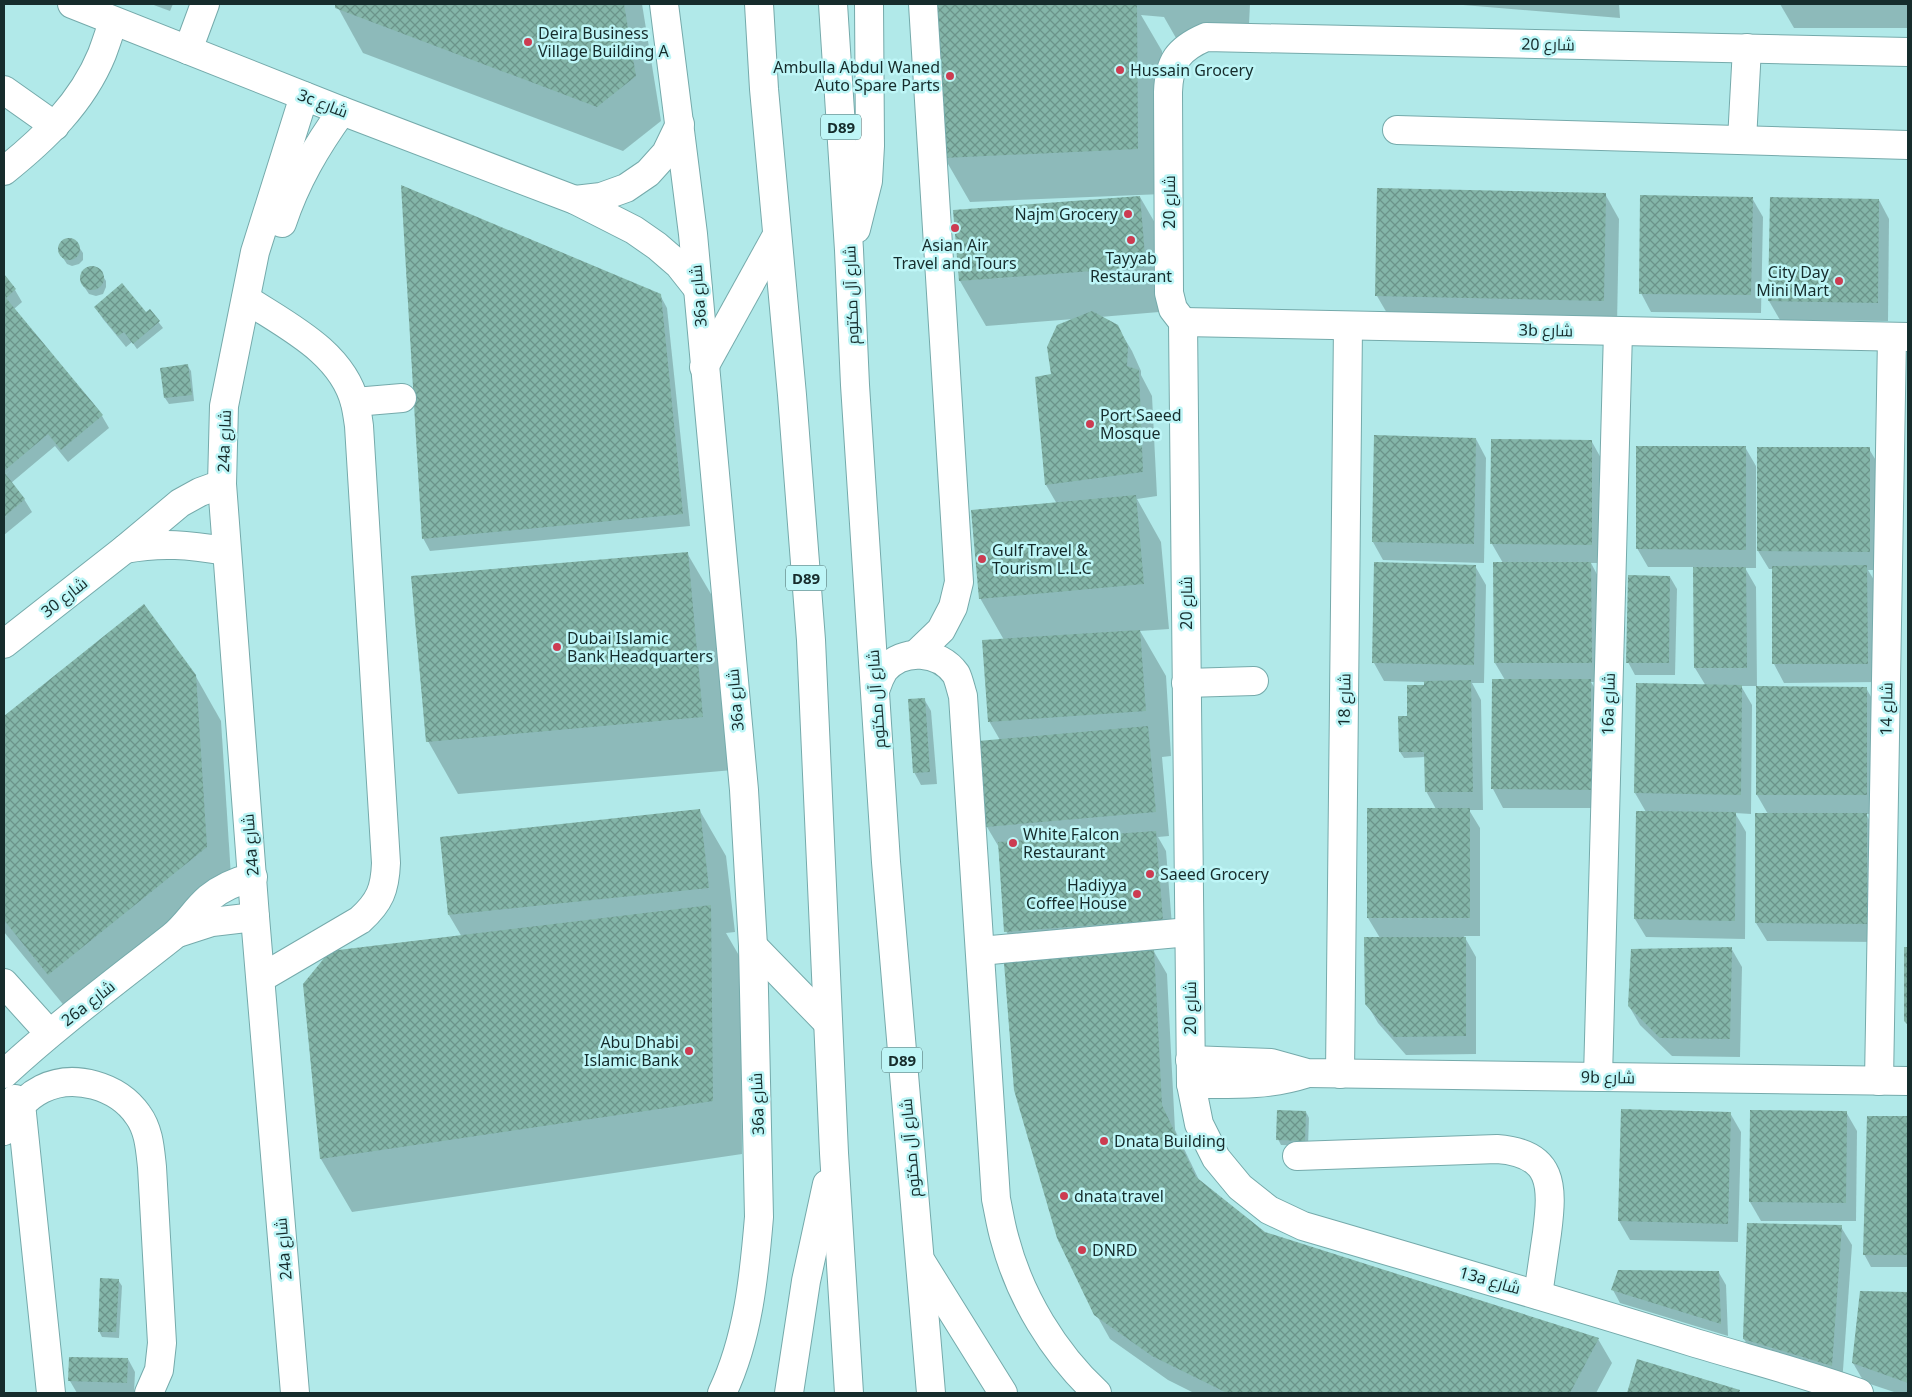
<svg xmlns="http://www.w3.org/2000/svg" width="1912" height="1397" viewBox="0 0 1912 1397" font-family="'Noto Sans',Cairo,sans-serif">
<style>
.shadow{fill:#0003}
.building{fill:url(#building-cross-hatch)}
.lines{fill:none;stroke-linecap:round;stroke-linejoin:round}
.minor-casing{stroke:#75aaab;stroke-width:30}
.major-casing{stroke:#75aaab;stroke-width:30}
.minor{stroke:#fff;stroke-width:28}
.major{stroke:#fff;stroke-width:28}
.poi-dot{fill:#cc3c51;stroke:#bef6f7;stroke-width:2}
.labels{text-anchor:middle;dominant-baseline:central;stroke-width:5;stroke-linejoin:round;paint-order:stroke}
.shield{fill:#bef6f7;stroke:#486969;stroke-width:1}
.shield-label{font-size:15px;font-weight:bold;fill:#162c2c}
.poi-label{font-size:16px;fill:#162c2c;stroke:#bef6f7;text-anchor:start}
.street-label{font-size:16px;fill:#162c2c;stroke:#bef6f7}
</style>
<defs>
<pattern id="building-cross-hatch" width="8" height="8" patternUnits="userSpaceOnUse" patternTransform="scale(1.25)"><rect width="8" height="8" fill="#84b6a9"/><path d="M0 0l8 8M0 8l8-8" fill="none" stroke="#6b948a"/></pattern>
</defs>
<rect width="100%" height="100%" fill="#b1e9e9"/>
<g class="shadow">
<polygon points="151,4 173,4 170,11"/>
<polygon points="336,4 642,4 661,121 623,151 363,53"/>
<polygon points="933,4 1250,4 1248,44 1176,38 1164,17 1141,15 1162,51 1163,194 970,202 944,157"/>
<polygon points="1321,4 1349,4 1349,5 1322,5"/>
<polygon points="1451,4 1619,4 1620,18"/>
<polygon points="1780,4 1908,4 1908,28 1794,28"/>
<polygon points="1605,194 1619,219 1617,325 1391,320 1377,296"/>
<polygon points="1140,197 1166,242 1171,311 1100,317 1117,326 1132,351 1141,371 1141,375 1152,396 1157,496 1137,499 1161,542 1169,629 1140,631 1166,676 1171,756 1162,757 1169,836 1158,837 1166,851 1173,938 1016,950 1006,931 1000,849 987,827 1000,740 989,721 1004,640 980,598 1057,504 1046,485 1052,375 1074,319 986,326 960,281"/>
<polygon points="1752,198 1763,217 1761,313 1651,312 1641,293"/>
<polygon points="1771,199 1879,200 1889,219 1888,321 1780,320 1769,301"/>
<polygon points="69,238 75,241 83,253 83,260 79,264 72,266 67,264 59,252 59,245 63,240"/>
<polygon points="91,266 98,268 106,281 106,287 103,294 96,296 89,294 81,282 81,275 85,269"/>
<polygon points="4,276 15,290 22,302 14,309 102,416 109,428 68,462 55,446 11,483 24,499 32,512 4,535"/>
<polygon points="660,295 667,308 690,526 430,551 423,538"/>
<polygon points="95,307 146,314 150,311 163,328 137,349 132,342 126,347 103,319"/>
<polygon points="187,365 191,371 194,401 169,404 165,398 162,369"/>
<polygon points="1476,439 1486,458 1484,563 1383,560 1373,542"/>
<polygon points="1592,442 1602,460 1602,563 1591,563 1601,582 1602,682 1591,682 1601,699 1601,808 1503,808 1493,789 1493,680 1505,680 1495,663 1503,563 1492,544"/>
<polygon points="1745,447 1756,466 1756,568 1745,568 1756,587 1757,686 1741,686 1752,705 1751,814 1735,813 1746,832 1745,939 1646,937 1635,919 1646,812 1635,793 1706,686 1695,668 1694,567 1648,567 1637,548"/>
<polygon points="1869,449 1880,467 1880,570 1868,570 1877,585 1878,682 1784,683 1774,664 1773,569 1769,569 1758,551"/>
<polygon points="687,553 718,606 733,770 458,794 428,741"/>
<polygon points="1475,566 1486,585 1484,683 1472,683 1481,700 1483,810 1469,810 1480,828 1480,936 1464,936 1476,957 1476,1054 1406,1055 1378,1023 1367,1004 1380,938 1368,918 1436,809 1426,791 1426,757 1404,758 1400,752 1400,718 1408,718 1425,686 1425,682 1384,681 1374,663"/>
<polygon points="1670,577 1677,589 1675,675 1635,675 1628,662"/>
<polygon points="143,606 195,675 221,721 232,892 75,1019 4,932 4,717"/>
<polygon points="1866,688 1877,707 1877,814 1866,814 1877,833 1877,942 1767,941 1756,923 1768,814 1757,795"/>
<polygon points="924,699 931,711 937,784 921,785 914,772"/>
<polygon points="700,811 726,856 735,932 726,933 741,959 742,1154 352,1212 321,1159 462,937 449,915 441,839"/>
<polygon points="1731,948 1742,967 1740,1057 1672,1056 1640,1025 1629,1006"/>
<polygon points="1906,948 1908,948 1908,1025 1905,1020"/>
<polygon points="1153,950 1167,974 1175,1130 1200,1182 1265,1233 1598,1339 1612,1363 1596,1393 1194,1393 1168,1380 1110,1339 1096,1314"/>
<polygon points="1622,1110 1730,1113 1741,1132 1738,1242 1630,1240 1619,1221"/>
<polygon points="1306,1112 1309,1118 1308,1146 1281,1145 1278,1139"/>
<polygon points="1846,1112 1857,1131 1856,1221 1761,1221 1750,1202"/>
<polygon points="1869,1117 1908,1118 1908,1267 1871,1267 1864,1254"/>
<polygon points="1841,1227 1852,1245 1842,1384 1755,1358 1744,1339"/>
<polygon points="1719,1273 1726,1285 1728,1336 1620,1303 1613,1290"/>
<polygon points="118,1280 122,1286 119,1338 102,1337 99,1331"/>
<polygon points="1861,1293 1908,1293 1908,1393 1897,1393 1864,1382 1853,1363"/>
<polygon points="128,1359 135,1372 134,1393 77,1393 70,1381"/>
<polygon points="1638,1361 1739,1392 1740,1393 1628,1393"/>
</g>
<g class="building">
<polygon points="335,4 624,4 636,76 597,107 335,8"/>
<polygon points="932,4 1137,5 1138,149 943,158"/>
<polygon points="401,185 661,294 683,514 422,539"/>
<polygon points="1377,188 1606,193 1604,301 1375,296"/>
<polygon points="1640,195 1753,197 1751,295 1639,294"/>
<polygon points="1140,196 1146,267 959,281 953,210"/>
<polygon points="1770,197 1879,199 1878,303 1768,301"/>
<circle cx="69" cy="249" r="11"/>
<circle cx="92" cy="278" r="12"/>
<polygon points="4,274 16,289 6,298 103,415 61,450 48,434 4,471"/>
<polygon points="122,283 146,312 150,309 160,321 133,344 124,332 118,336 94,307"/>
<polygon points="1092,311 1118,325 1128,346 1127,366 1139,370 1143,472 1045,485 1035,377 1051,374 1047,347 1057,325"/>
<polygon points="188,364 192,395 164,398 160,368"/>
<polygon points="1374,435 1476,438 1474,544 1372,542"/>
<polygon points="1491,439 1592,440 1592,545 1490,544"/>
<polygon points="1636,446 1746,446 1746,550 1636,549"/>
<polygon points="1757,447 1870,447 1870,552 1757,551"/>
<polygon points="4,472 25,499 4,517"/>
<polygon points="1136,495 1144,584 979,599 971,510"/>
<polygon points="688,552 703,717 426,742 411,576"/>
<polygon points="1374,562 1476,565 1474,665 1372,663"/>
<polygon points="1493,562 1591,562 1592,663 1494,663"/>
<polygon points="1867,565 1868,664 1772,664 1772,566"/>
<polygon points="1693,567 1746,567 1747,668 1694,668"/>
<polygon points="1628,575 1670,576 1669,663 1626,663"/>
<polygon points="144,604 196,675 207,847 48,975 4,920 4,716"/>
<polygon points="1140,630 1146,711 988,722 982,640"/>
<polygon points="1492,679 1591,679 1591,790 1491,789"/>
<polygon points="1471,680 1473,792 1425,792 1424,752 1399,752 1398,716 1407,716 1407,685 1424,685 1424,681"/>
<polygon points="1636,683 1742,685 1741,795 1634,793"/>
<polygon points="1756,686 1867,687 1867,795 1756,795"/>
<polygon points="925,698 930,772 913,773 908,699"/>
<polygon points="1148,726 1156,812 986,827 978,741"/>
<rect x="1367" y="808" width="103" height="110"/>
<polygon points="700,809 709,888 448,915 440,837"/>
<polygon points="1636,811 1736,812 1735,921 1634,919"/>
<polygon points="1755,813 1867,813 1867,924 1755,923"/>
<polygon points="1156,831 1163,920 1004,932 998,842"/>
<polygon points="711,905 713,1101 320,1159 303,984 330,951"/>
<polygon points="1364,937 1466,937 1466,1036 1394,1037 1365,1004"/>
<polygon points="1732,947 1730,1039 1660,1038 1628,1006 1631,949"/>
<polygon points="1904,947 1908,947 1908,1025 1904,1021"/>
<polygon points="1154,949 1162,1105 1196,1177 1265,1232 1599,1338 1570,1393 1227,1393 1152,1356 1094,1315 1057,1238 1014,1090 1004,963"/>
<polygon points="1621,1109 1731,1112 1728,1224 1618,1221"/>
<polygon points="1277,1110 1306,1111 1305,1141 1276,1140"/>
<polygon points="1750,1110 1847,1111 1846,1203 1749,1202"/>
<polygon points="1867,1116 1908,1116 1908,1255 1863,1255"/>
<polygon points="1747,1223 1842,1225 1832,1366 1743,1339"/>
<polygon points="1618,1270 1719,1271 1721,1324 1611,1290"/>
<polygon points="100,1278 119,1279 116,1332 98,1332"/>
<polygon points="1860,1291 1908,1292 1908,1383 1852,1363"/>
<polygon points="69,1357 128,1358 127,1383 68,1381"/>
<polygon points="1637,1359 1740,1390 1739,1393 1627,1393"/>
</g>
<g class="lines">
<g class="minor-casing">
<g id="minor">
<polyline points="72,4 342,111 575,200 634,230 657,246 679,265 698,289"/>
<path d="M 664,4 L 693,234 L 744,790 L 753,946 L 759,1217 C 754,1277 748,1339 722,1393"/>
<polyline points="188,50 205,4"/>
<polyline points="4,90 55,126"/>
<polyline points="1397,130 1908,145"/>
<polyline points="1742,140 1747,48"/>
<path d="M 4,171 C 44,139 82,103 102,54 C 106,43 110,32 113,21"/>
<polyline points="575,200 601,197 626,188 648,173 666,153 680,124"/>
<path d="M 282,223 C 296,181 316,147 342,111"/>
<path d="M 246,299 C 287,326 342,352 355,403 C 357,411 358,419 359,426 L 386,863 C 385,889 380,902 360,920 L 261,978"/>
<polyline points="1183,322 1908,337"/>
<polyline points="355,402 402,398"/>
<path d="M 125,549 C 162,542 189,545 226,551"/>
<polyline points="4,644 125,549 180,503 200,492 222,484"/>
<polyline points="916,654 941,630 953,607 959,582 923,4"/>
<polyline points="1186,683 1254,681"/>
<path d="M 876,688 C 878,682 881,675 884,670 C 903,648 939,650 956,674 C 959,680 961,690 963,696 L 996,1199 C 999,1213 1001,1227 1005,1240 C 1020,1297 1054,1353 1097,1393"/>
<polyline points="178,933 212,922 255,917"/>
<polyline points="980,951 1189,932"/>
<polyline points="4,983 49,1033"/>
<polyline points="1190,1060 1271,1063 1307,1073 1908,1081"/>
<path d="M 4,1074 C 57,1025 115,982 172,937 C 186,926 195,910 209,898 C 222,887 237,881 253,877"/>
<polyline points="1340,1074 1348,326"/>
<polyline points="1598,1077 1618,331"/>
<polyline points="1879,1081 1892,337"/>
<path d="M 1191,1084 C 1229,1084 1268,1086 1305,1074"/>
<polyline points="15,1099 21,1104 51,1393"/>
<path d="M 4,1131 C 12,1114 24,1098 42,1089 C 74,1073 118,1086 138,1115 C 149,1130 150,1149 152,1167 L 162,1343 L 159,1370 L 149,1393"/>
<path d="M 1297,1156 L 1497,1149 C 1554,1153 1553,1186 1547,1233 C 1544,1253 1541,1274 1538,1295"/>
<polyline points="295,1393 255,917 222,484 224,406 255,252 304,96"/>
<path d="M 1859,1393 C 1804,1373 1748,1359 1692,1342 C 1563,1302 1433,1264 1303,1226 L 1269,1210 L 1240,1187 L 1216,1158 L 1199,1124 L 1191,1084 L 1183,322 L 1173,309 L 1169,293 L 1168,92 C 1169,62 1178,49 1206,37 L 1908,52"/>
</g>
</g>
<g class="major-casing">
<g id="major">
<polyline points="759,4 764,89 792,395 811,640 834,1153 849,1393"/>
<polyline points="833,4 849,250 855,385 886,862 931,1393"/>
<polyline points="856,229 868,181 870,146 869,4"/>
<polyline points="704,367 777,235"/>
<polyline points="753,946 828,1023"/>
<polyline points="922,1263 1003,1393"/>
<polyline points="789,1393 806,1281 827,1184"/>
</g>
</g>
<use href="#minor" class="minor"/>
<use href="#major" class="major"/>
</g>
<g class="poi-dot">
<circle cx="528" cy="42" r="5"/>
<circle cx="1120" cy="70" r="5"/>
<circle cx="950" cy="76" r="5"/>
<circle cx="1128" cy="214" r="5"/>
<circle cx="955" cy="228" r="5"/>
<circle cx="1131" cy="240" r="5"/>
<circle cx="1839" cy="281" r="5"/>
<circle cx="1090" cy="424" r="5"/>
<circle cx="982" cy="559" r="5"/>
<circle cx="557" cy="647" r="5"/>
<circle cx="1013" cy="843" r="5"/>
<circle cx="1150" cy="874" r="5"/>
<circle cx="1137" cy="894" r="5"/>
<circle cx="689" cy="1051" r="5"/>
<circle cx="1104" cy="1141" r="5"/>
<circle cx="1064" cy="1196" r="5"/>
<circle cx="1082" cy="1250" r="5"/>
</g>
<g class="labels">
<g class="shield">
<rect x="821" y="114.5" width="40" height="25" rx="4"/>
<rect x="786" y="565.5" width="40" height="25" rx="4"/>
<rect x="882" y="1047.5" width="40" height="25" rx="4"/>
</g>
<g class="shield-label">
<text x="841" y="127">D89</text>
<text x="806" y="578">D89</text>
<text x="902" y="1060">D89</text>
</g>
<g class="poi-label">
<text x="538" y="33">Deira Business<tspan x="538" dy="18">Village Building A</tspan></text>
<text x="940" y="67" text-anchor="end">Ambulla Abdul Waned<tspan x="940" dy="18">Auto Spare Parts</tspan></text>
<text x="1130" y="70">Hussain Grocery</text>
<text x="1118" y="214" text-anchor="end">Najm Grocery</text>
<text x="955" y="245" text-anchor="middle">Asian Air<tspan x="955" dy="18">Travel and Tours</tspan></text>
<text x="1131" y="258" text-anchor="middle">Tayyab<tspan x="1131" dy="18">Restaurant</tspan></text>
<text x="1829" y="272" text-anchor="end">City Day<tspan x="1829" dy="18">Mini Mart</tspan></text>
<text x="1100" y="415">Port Saeed<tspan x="1100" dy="18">Mosque</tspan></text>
<text x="992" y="550">Gulf Travel &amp;<tspan x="992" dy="18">Tourism L.L.C</tspan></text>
<text x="567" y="638">Dubai Islamic<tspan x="567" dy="18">Bank Headquarters</tspan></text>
<text x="1023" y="834">White Falcon<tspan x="1023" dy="18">Restaurant</tspan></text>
<text x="1160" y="874">Saeed Grocery</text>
<text x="1127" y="885" text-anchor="end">Hadiyya<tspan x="1127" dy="18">Coffee House</tspan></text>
<text x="679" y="1042" text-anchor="end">Abu Dhabi<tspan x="679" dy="18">Islamic Bank</tspan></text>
<text x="1114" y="1141">Dnata Building</text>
<text x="1074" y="1196">dnata travel</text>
<text x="1092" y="1250">DNRD</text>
</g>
<g class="street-label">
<text transform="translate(1548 44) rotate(1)">شارع 20</text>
<text transform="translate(323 103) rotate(21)">3c شارع</text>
<text transform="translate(1169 202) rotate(-90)">شارع 20</text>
<text transform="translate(851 295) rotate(-92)">شارع آل مكتوم</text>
<text transform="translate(698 296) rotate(-95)">36a شارع</text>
<text transform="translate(1546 330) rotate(1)">3b شارع</text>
<text transform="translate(224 441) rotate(-88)">24a شارع</text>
<text transform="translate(64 597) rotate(-38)">شارع 30</text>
<text transform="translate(1186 603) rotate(-90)">شارع 20</text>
<text transform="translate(876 699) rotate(-94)">شارع آل مكتوم</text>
<text transform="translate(735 700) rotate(-95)">36a شارع</text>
<text transform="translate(1344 700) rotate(-89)">شارع 18</text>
<text transform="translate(1608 704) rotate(-88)">16a شارع</text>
<text transform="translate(1886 709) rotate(-89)">شارع 14</text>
<text transform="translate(250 845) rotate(-95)">24a شارع</text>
<text transform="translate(88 1003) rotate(-38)">26a شارع</text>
<text transform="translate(1190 1008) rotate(-90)">شارع 20</text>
<text transform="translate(1608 1077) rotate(1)">9b شارع</text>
<text transform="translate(757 1104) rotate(-92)">36a شارع</text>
<text transform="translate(910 1148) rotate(-95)">شارع آل مكتوم</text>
<text transform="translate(283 1249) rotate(-95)">24a شارع</text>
<text transform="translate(1490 1280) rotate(16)">13a شارع</text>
</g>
</g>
<rect width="1912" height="1397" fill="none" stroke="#162c2c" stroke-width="10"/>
</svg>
